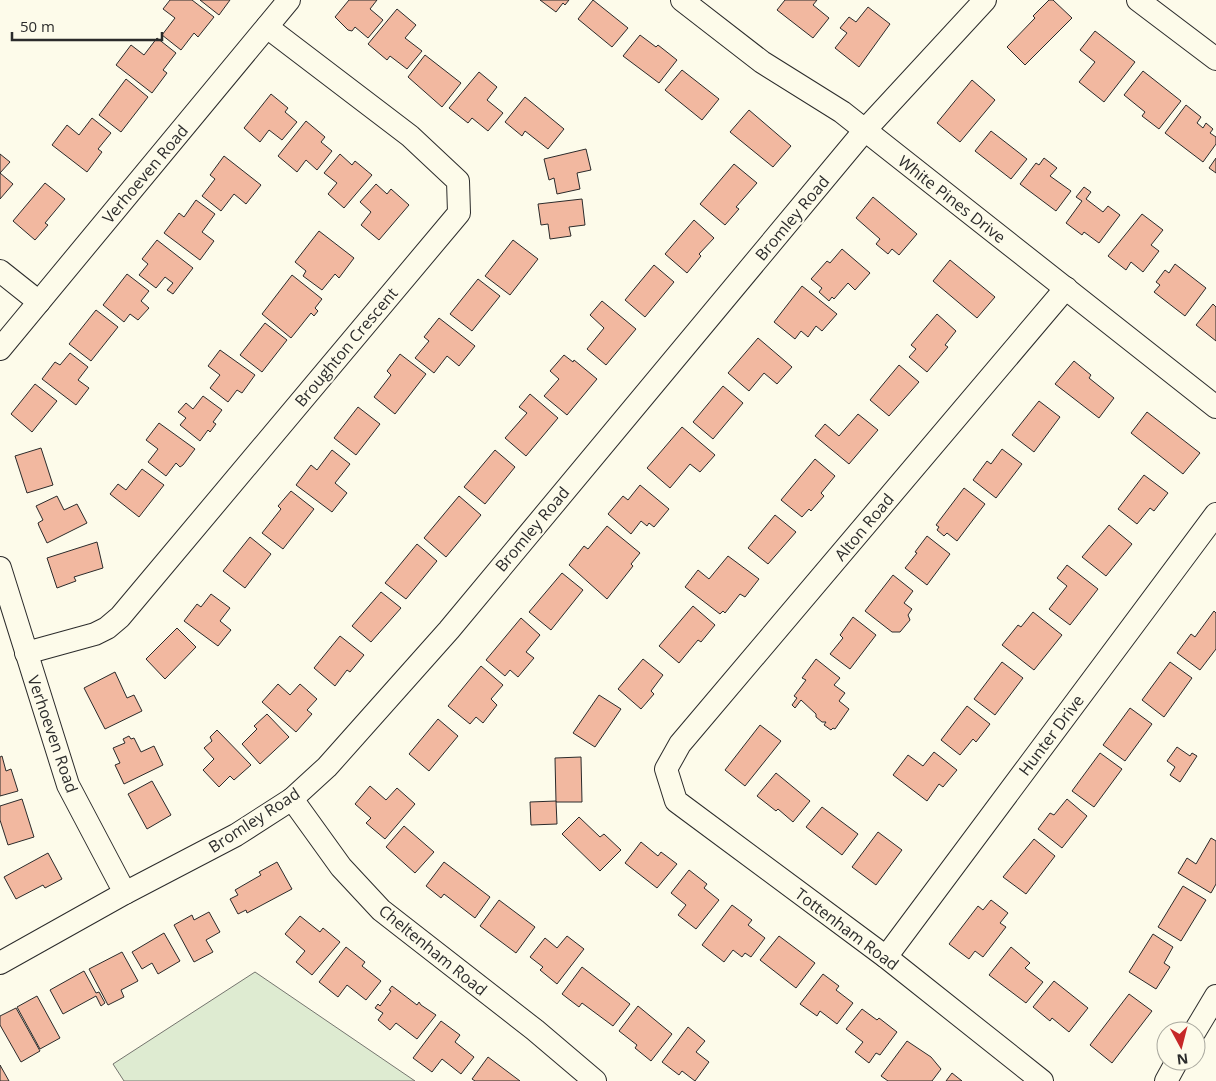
<svg xmlns="http://www.w3.org/2000/svg" width="1216" height="1081" viewBox="0 0 1216 1081" font-family="'Open Sans',sans-serif">
<style>
.green{fill:#deebd1;stroke:#74746e}
.building{fill:#f2b8a0;stroke:#2b2b2b}
.lines{fill:none;stroke-linecap:round;stroke-linejoin:round}
.minor-casing{stroke:#2b2b2b;stroke-width:24}
.minor{stroke:#fdfbea;stroke-width:22}
.labels{text-anchor:middle;dominant-baseline:central;stroke-width:4;stroke-linejoin:round;paint-order:stroke}
.street-label{font-size:16px;fill:#2b2b2b;stroke:#fdfbea}
</style>
<rect width="100%" height="100%" fill="#fdfbea"/>
<polygon class="green" points="255,972 415,1081 124,1081 113,1064"/>
<g class="building">
<polygon points="170,0 192,0 214,17 198,37 194,33 181,50 162,35 175,18 163,9"/>
<polygon points="200,0 230,0 219,15"/>
<polygon points="349,0 377,0 370,9 383,20 368,38 355,27 352,31 348,30 335,17"/>
<polygon points="540,0 569,0 565,5 563,3 556,12"/>
<polygon points="593,0 628,28 612,47 578,19"/>
<polygon points="785,0 817,0 813,5 829,18 813,38 777,10"/>
<polygon points="1049,0 1053,0 1072,18 1025,65 1007,47 1035,18 1033,16"/>
<polygon points="868,7 890,24 859,67 835,48 847,33 840,28 849,17 856,22"/>
<polygon points="397,9 416,25 405,38 422,51 407,69 390,56 387,60 368,44"/>
<polygon points="1095,31 1135,62 1104,102 1079,82 1095,62 1080,50"/>
<polygon points="640,35 656,47 658,45 677,60 659,83 623,56"/>
<polygon points="157,38 176,53 163,70 167,73 152,93 116,65 131,45 144,55"/>
<polygon points="425,55 461,83 442,107 408,77"/>
<polygon points="682,70 719,99 702,120 665,90"/>
<polygon points="1143,71 1181,101 1159,129 1142,116 1145,112 1124,95"/>
<polygon points="479,72 497,87 487,100 503,113 488,131 472,118 468,123 449,108"/>
<polygon points="126,79 148,97 121,132 99,115"/>
<polygon points="972,80 995,100 960,142 937,123"/>
<polygon points="271,94 288,108 285,112 297,122 282,140 269,130 260,142 244,128"/>
<polygon points="525,97 564,129 548,149 525,131 522,136 505,122"/>
<polygon points="1186,105 1201,117 1197,123 1203,128 1206,123 1213,129 1210,133 1216,137 1216,144 1203,162 1165,133"/>
<polygon points="749,110 791,146 773,167 730,132"/>
<polygon points="92,118 111,133 98,149 102,152 87,172 52,145 67,125 79,135"/>
<polygon points="306,121 325,137 321,142 332,151 317,170 306,160 297,172 278,156"/>
<polygon points="991,131 1027,159 1011,179 975,151"/>
<polygon points="586,149 591,170 577,173 580,189 557,194 554,178 549,180 544,159"/>
<polygon points="0,154 10,162 0,173 13,184 0,199"/>
<polygon points="340,154 352,165 355,161 372,175 344,208 328,194 337,183 324,173"/>
<polygon points="224,156 261,185 246,204 234,194 221,211 202,196 215,179 210,175"/>
<polygon points="1044,158 1057,168 1050,176 1071,191 1056,211 1020,184 1036,163 1039,165"/>
<polygon points="1216,158 1216,173 1209,168"/>
<polygon points="734,164 757,183 736,207 739,209 725,225 700,204"/>
<polygon points="45,183 65,199 45,223 48,225 35,240 13,221"/>
<polygon points="376,184 387,194 391,189 409,205 379,240 361,225 371,212 360,202"/>
<polygon points="1084,187 1091,192 1086,199 1103,212 1108,206 1120,215 1099,243 1084,232 1082,235 1066,223 1082,201 1076,197"/>
<polygon points="873,197 917,234 899,255 892,249 888,254 876,244 880,239 856,218"/>
<polygon points="582,199 585,225 569,227 571,236 550,239 548,224 541,225 538,204"/>
<polygon points="196,200 215,214 202,232 214,241 200,260 164,233 179,213 184,217"/>
<polygon points="1142,214 1163,230 1151,245 1159,251 1143,272 1131,262 1126,270 1108,256"/>
<polygon points="694,220 714,238 699,254 701,256 687,273 665,254"/>
<polygon points="319,231 354,258 339,278 335,274 322,290 303,276 306,271 295,262"/>
<polygon points="157,240 193,268 173,294 167,290 173,283 165,277 156,288 139,275 148,264 142,259"/>
<polygon points="513,240 538,259 510,295 485,276"/>
<polygon points="842,249 870,273 855,290 848,283 834,299 832,297 829,301 819,292 822,288 811,279 827,261 830,263"/>
<polygon points="950,260 995,297 977,318 933,281"/>
<polygon points="1175,264 1206,288 1185,316 1154,292 1160,285 1156,282 1165,270 1169,273"/>
<polygon points="654,265 674,282 645,317 625,300"/>
<polygon points="127,274 149,291 141,301 149,308 138,320 130,314 124,322 103,305"/>
<polygon points="292,275 322,299 315,308 318,311 314,316 311,313 291,338 262,314"/>
<polygon points="478,279 500,296 472,331 450,314"/>
<polygon points="802,286 837,314 822,331 816,326 808,337 801,331 795,339 774,322"/>
<polygon points="602,301 636,329 606,365 587,349 604,328 590,315"/>
<polygon points="1213,304 1216,307 1216,341 1196,325"/>
<polygon points="96,310 118,327 91,361 69,344"/>
<polygon points="937,314 956,331 945,345 948,347 927,372 909,357 916,349 911,345"/>
<polygon points="439,318 475,346 459,366 447,356 434,373 415,358 429,341 424,337"/>
<polygon points="265,323 287,340 262,372 240,355"/>
<polygon points="758,338 792,367 777,384 764,373 749,391 728,373"/>
<polygon points="220,350 255,375 242,393 237,390 228,402 210,388 220,375 208,366"/>
<polygon points="70,353 88,367 78,380 89,388 76,405 42,379 55,362 60,365"/>
<polygon points="400,354 426,374 395,414 374,397 391,375 387,371"/>
<polygon points="564,355 573,362 574,360 597,379 567,415 544,396 559,379 550,371"/>
<polygon points="1074,361 1091,375 1089,378 1114,398 1099,418 1055,384"/>
<polygon points="899,365 919,382 889,416 870,400"/>
<polygon points="35,384 57,401 32,432 11,414"/>
<polygon points="723,386 743,403 713,439 693,422"/>
<polygon points="530,394 558,418 526,456 505,438 527,413 519,407"/>
<polygon points="203,396 222,410 213,422 216,424 210,432 208,430 200,441 180,425 186,418 178,412 186,403 193,409"/>
<polygon points="1039,401 1060,417 1034,452 1012,435"/>
<polygon points="358,407 380,424 356,455 334,438"/>
<polygon points="1147,412 1200,453 1183,474 1131,433"/>
<polygon points="858,414 878,430 849,464 815,436 825,424 839,436"/>
<polygon points="159,423 195,449 183,465 180,467 176,463 166,476 148,462 158,449 146,440"/>
<polygon points="682,427 715,455 700,472 690,464 670,488 647,468"/>
<polygon points="41,448 53,485 27,493 15,456"/>
<polygon points="1002,449 1022,464 996,498 973,480 987,461 991,464"/>
<polygon points="332,450 350,464 335,483 347,493 332,512 296,485 311,465 317,470"/>
<polygon points="495,450 515,467 485,504 464,487"/>
<polygon points="815,459 835,476 821,493 824,496 811,511 809,509 802,517 781,500"/>
<polygon points="142,469 164,485 139,517 110,494 118,484 126,490"/>
<polygon points="1144,475 1168,493 1154,511 1150,508 1137,524 1118,509"/>
<polygon points="640,485 669,509 654,527 649,523 647,526 641,521 631,534 608,514 623,496 628,500"/>
<polygon points="964,488 985,504 957,541 947,533 944,536 937,530 939,527 936,525"/>
<polygon points="291,491 314,509 283,549 262,533 281,509 278,506"/>
<polygon points="57,496 64,510 77,504 87,523 47,543 39,526 38,523 43,520 36,506"/>
<polygon points="459,496 481,515 446,557 424,538"/>
<polygon points="775,515 796,532 768,564 748,548"/>
<polygon points="1109,525 1132,544 1106,576 1082,557"/>
<polygon points="607,526 640,553 631,564 633,566 607,599 569,565 584,546 588,549"/>
<polygon points="927,536 950,554 927,585 905,568 917,553 915,552"/>
<polygon points="250,537 271,554 245,588 223,571"/>
<polygon points="97,542 103,568 74,577 76,581 57,588 47,558"/>
<polygon points="417,544 437,561 406,599 385,583"/>
<polygon points="728,556 759,579 745,597 740,594 725,613 723,611 720,614 685,587 698,570 709,579"/>
<polygon points="1067,565 1098,589 1070,625 1049,609 1067,586 1057,578"/>
<polygon points="562,573 583,590 551,630 529,612"/>
<polygon points="893,575 913,591 904,603 912,609 908,615 910,620 900,632 892,632 865,611"/>
<polygon points="381,592 401,608 371,642 352,626"/>
<polygon points="211,594 230,608 220,621 231,630 218,646 184,621 197,604 201,607"/>
<polygon points="693,606 715,625 701,642 698,640 679,663 659,646"/>
<polygon points="1214,611 1216,613 1216,649 1200,670 1177,653 1191,634 1195,637"/>
<polygon points="1033,612 1062,635 1034,670 1002,645 1018,625 1021,627"/>
<polygon points="853,617 876,635 850,669 830,654 843,638 840,635"/>
<polygon points="521,618 540,635 526,652 534,658 518,677 510,670 505,676 486,660"/>
<polygon points="177,628 196,647 165,679 146,659"/>
<polygon points="340,636 364,655 350,672 347,670 335,686 314,668"/>
<polygon points="643,659 663,675 651,691 654,694 641,709 618,689"/>
<polygon points="816,659 840,678 834,685 845,693 839,701 849,709 835,729 833,728 831,730 824,725 826,722 822,722 816,717 816,714 801,700 795,708 792,705 797,698 794,696 806,680 802,678"/>
<polygon points="1002,662 1023,678 995,715 974,699"/>
<polygon points="1170,662 1192,678 1164,717 1142,700"/>
<polygon points="481,666 503,685 491,699 497,705 483,723 476,717 470,724 448,706"/>
<polygon points="115,672 127,698 134,695 142,711 105,729 84,688"/>
<polygon points="278,684 290,695 300,684 317,699 307,710 312,714 296,732 262,702"/>
<polygon points="599,695 621,709 595,747 573,733"/>
<polygon points="967,706 990,724 976,742 973,739 960,755 941,740"/>
<polygon points="1130,708 1152,724 1125,761 1103,745"/>
<polygon points="267,714 289,737 260,764 242,744 257,729 254,726"/>
<polygon points="438,719 458,736 429,771 409,754"/>
<polygon points="760,725 781,741 745,786 725,770"/>
<polygon points="217,730 251,765 234,780 230,776 219,787 203,770 214,759 204,748 212,741 210,737"/>
<polygon points="129,736 131,739 134,738 141,752 154,746 163,765 124,784 115,765 120,763 113,748 125,743 123,739"/>
<polygon points="1177,747 1190,756 1192,753 1197,756 1180,782 1170,775 1175,767 1167,761"/>
<polygon points="934,752 957,770 943,787 939,784 927,801 893,775 908,755 923,766"/>
<polygon points="1100,753 1122,769 1094,807 1072,791"/>
<polygon points="2,756 6,771 11,769 18,791 0,796 0,757"/>
<polygon points="581,757 582,802 556,802 555,758"/>
<polygon points="776,773 810,801 793,822 778,809 776,811 757,796"/>
<polygon points="152,781 171,815 147,829 128,794"/>
<polygon points="370,786 386,800 397,788 415,804 385,839 366,823 371,818 355,804"/>
<polygon points="22,799 34,837 8,845 0,820 0,806"/>
<polygon points="1067,799 1087,816 1062,848 1038,829 1050,813 1054,815"/>
<polygon points="556,801 557,824 531,825 530,802"/>
<polygon points="822,807 858,834 842,855 806,827"/>
<polygon points="579,817 600,837 604,834 621,850 600,871 562,834"/>
<polygon points="404,826 434,852 415,873 386,847"/>
<polygon points="878,832 902,850 876,885 852,867"/>
<polygon points="1211,838 1216,841 1216,884 1211,893 1178,873 1187,858 1196,864"/>
<polygon points="1034,839 1055,856 1026,894 1003,877"/>
<polygon points="641,842 658,856 661,852 677,864 657,888 625,863"/>
<polygon points="48,853 62,879 45,888 43,885 16,899 4,877"/>
<polygon points="277,862 292,889 247,913 246,910 238,914 230,899 238,895 235,890 261,875 259,872"/>
<polygon points="444,862 490,897 475,918 444,894 441,898 426,886"/>
<polygon points="689,870 707,884 704,888 719,900 696,929 678,915 686,905 671,893"/>
<polygon points="1183,886 1206,900 1181,941 1158,927"/>
<polygon points="499,900 535,927 516,953 480,926"/>
<polygon points="991,900 1008,913 1000,923 1006,927 983,957 975,951 969,959 949,944 978,906 983,910"/>
<polygon points="732,905 752,920 748,925 765,938 751,957 745,953 742,957 733,950 724,962 702,945"/>
<polygon points="209,912 220,932 206,940 213,952 194,962 174,925 192,915 194,920"/>
<polygon points="300,916 320,932 323,928 340,942 312,975 296,962 305,951 285,934"/>
<polygon points="164,933 180,961 158,974 152,963 142,969 132,952"/>
<polygon points="1153,934 1173,947 1164,963 1170,967 1156,989 1129,972"/>
<polygon points="567,936 584,949 557,984 540,970 543,967 530,957 545,938 557,948"/>
<polygon points="779,936 815,963 796,988 760,960"/>
<polygon points="346,947 365,962 362,966 381,981 366,1000 347,985 338,997 319,982"/>
<polygon points="1011,947 1030,963 1025,968 1043,982 1026,1003 989,975"/>
<polygon points="122,952 138,981 121,990 124,997 108,1005 89,969"/>
<polygon points="582,967 630,1004 613,1026 582,1003 579,1007 562,994"/>
<polygon points="84,971 96,993 99,992 105,1003 101,1006 96,996 63,1014 50,990"/>
<polygon points="823,974 839,986 836,990 853,1003 837,1024 820,1011 817,1016 800,1004"/>
<polygon points="1054,981 1088,1008 1069,1032 1052,1018 1050,1021 1033,1007"/>
<polygon points="392,986 417,1005 419,1002 421,1005 436,1015 417,1039 396,1023 390,1030 378,1020 383,1013 375,1008 378,1004 380,1006 391,991 389,990"/>
<polygon points="1129,994 1152,1011 1112,1063 1090,1045"/>
<polygon points="37,996 60,1038 40,1049 17,1007"/>
<polygon points="638,1006 672,1034 651,1061 635,1048 637,1045 619,1031"/>
<polygon points="16,1008 40,1051 21,1062 0,1025 0,1016"/>
<polygon points="862,1009 877,1020 879,1018 897,1032 880,1055 876,1053 869,1063 855,1052 863,1042 846,1029"/>
<polygon points="441,1021 460,1035 455,1042 474,1057 461,1074 442,1059 432,1072 413,1058"/>
<polygon points="688,1027 705,1041 696,1052 709,1062 695,1081 682,1071 679,1075 662,1062"/>
<polygon points="907,1041 931,1057 941,1069 932,1081 888,1081 881,1076"/>
<polygon points="488,1057 520,1081 475,1081 472,1079"/>
<polygon points="0,1065 9,1081 0,1081"/>
<polygon points="952,1073 962,1081 946,1081"/>
</g>
<g class="lines">
<g class="minor-casing">
<g id="minor">
<polyline points="682,0 762,62 842,112 1216,407"/>
<polyline points="1138,0 1216,59"/>
<polyline points="0,271 39,302"/>
<polyline points="0,349 289,0"/>
<polyline points="0,568 68,785 125,893"/>
<polyline points="26,653 95,634 107,628 120,617 459,213 458,181 410,136 267,27"/>
<polyline points="292,799 341,867 381,910 535,1030 595,1081"/>
<polyline points="886,957 1216,514"/>
<polyline points="0,963 125,893 236,835 292,799 327,767 449,630 865,130 985,0"/>
<polyline points="1195,1031 1216,996"/>
<polyline points="1042,1081 886,957 676,801 666,769 680,744 1066,288"/>
<polyline points="1166,1081 1177,1061"/>
</g>
</g>
<use href="#minor" class="minor"/>
</g>
<g class="labels">
<g class="street-label">
<text transform="translate(145 174) rotate(-50)">Verhoeven Road</text>
<text transform="translate(952 199) rotate(38)">White Pines Drive</text>
<text transform="translate(792 218) rotate(-50)">Bromley Road</text>
<text transform="translate(346 347) rotate(-50)">Broughton Crescent</text>
<text transform="translate(864 527) rotate(-50)">Alton Road</text>
<text transform="translate(532 529) rotate(-50)">Bromley Road</text>
<text transform="translate(53 734) rotate(71)">Verhoeven Road</text>
<text transform="translate(1051 735) rotate(-53)">Hunter Drive</text>
<text transform="translate(254 820) rotate(-33)">Bromley Road</text>
<text transform="translate(847 929) rotate(37)">Tottenham Road</text>
<text transform="translate(433 950) rotate(39)">Cheltenham Road</text>
</g>
</g>
<g transform="translate(1181 1046) rotate(173)"><circle r="24" fill="#fdfbea" stroke="#a9a89e"/>
<path d="M0-4L9 19L0 12L-9 19Z" fill="#c62828"/>
<text y="-8" font-size="14" font-weight="bold" text-anchor="middle" fill="#2b2b2b">N</text>
</g>
<path d="M12 32v8h150v-8" fill="none" stroke="#2b2b2b" stroke-width="2.5"/>
<text x="20" y="32" font-size="15" fill="#2b2b2b" stroke="#fdfbea" stroke-width="4" paint-order="stroke">50 m</text>
</svg>
